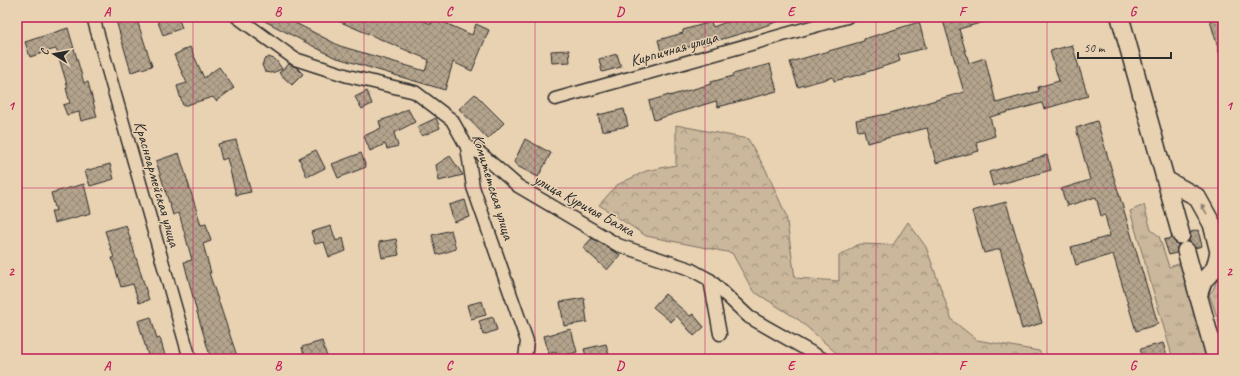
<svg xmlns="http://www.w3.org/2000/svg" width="1240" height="376" viewBox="0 0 1240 376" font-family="Caveat,sans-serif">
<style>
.grass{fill:url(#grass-tufts);stroke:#7a7164}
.forest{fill:url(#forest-crowns);stroke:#7a7164}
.building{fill:url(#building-cross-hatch);stroke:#2b2b2b}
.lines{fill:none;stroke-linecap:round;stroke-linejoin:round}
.minor-casing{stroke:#2b2b2b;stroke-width:15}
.secondary-casing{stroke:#2b2b2b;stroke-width:20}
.minor{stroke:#e9d2b2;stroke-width:12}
.secondary{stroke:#e9d2b2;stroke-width:17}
.oneway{fill:#8a7e6e}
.grid{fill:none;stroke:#c2185b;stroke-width:1;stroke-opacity:0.55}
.labels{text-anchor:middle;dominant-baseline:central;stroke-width:3;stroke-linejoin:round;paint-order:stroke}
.street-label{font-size:16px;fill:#2b2b2b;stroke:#e9d2b2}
.neatline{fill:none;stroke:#c2185b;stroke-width:1.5}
.grid-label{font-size:13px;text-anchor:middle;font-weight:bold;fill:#c2185b}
</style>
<defs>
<pattern id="grass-tufts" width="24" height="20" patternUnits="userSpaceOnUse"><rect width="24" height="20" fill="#cab79c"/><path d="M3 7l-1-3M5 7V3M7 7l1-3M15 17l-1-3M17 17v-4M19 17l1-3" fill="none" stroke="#a4957f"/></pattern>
<pattern id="forest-crowns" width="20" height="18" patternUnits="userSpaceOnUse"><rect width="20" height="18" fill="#cab79c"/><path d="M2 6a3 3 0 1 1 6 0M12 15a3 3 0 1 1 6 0" fill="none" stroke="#a4957f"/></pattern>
<pattern id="building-cross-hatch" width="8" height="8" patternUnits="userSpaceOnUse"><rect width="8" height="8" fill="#b4a48d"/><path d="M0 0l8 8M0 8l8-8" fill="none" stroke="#938673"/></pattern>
</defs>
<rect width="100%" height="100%" fill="#e9d2b2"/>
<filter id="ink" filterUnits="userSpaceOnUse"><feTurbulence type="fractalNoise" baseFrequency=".025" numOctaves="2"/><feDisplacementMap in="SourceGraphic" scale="8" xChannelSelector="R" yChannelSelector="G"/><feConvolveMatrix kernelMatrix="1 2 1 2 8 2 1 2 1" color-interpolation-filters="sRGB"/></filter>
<g filter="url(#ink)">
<g class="grass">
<polygon points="1144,205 1151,230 1159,236 1169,267 1181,263 1209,359 1173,359 1130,211"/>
<polygon points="1223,264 1223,334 1209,294 1213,290"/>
</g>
<polygon class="forest" points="676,125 748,139 766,170 786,215 795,278 839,281 839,256 859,244 893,245 908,222 926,247 952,320 977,340 1039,351 1045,359 843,359 799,320 753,291 732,253 646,236 599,205 617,185 646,171 676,165"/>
<g class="building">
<polygon points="115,17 136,17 152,66 131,72"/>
<polygon points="156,17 178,17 182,28 163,35"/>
<polygon points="257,17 284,17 340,46 425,71 429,60 329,17 415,17 431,24 434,18 472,35 476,24 489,30 472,71 453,62 445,90 334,57"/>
<polygon points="732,17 785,17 785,19 750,31 702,45 702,43 662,55 658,40 683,33 683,30 711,22 713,27 732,20"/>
<polygon points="942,17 991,17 991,20 959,29 969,63 985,58 996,103 1039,91 1038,87 1059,81 1050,51 1072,45 1088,96 1044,109 1042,103 990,117 995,136 976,142 979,151 936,163 927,128 867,143 864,130 858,131 856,120 887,114 964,92"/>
<polygon points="1209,17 1223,17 1223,55 1220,55"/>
<polygon points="919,22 926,48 898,55 900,61 858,75 834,81 833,77 798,87 790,62 864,41 864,39"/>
<polygon points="68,28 84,83 88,82 97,117 81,121 79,112 67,115 63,105 70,103 66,88 68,88 57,51 55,49 30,57 25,42"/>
<polygon points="190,47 204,78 219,67 234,88 216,101 213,97 183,106 177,86 187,83 174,55"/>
<polygon points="569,50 570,62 552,63 551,51"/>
<polygon points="617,54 621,67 602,72 599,59"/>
<polygon points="269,57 276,60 282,69 272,73 265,72 262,65 264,60"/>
<polygon points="289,64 296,67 303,74 292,85 279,73"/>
<polygon points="770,64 777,91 718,107 716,101 654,120 649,101 669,95 669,96 711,84 711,82 733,76 733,74"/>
<polygon points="367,91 372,104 362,109 355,97"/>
<polygon points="475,94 504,123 488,139 459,109"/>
<polygon points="408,109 415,122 394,133 398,146 387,149 385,144 370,151 364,136 381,128 379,121 391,117"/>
<polygon points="624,109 628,126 602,131 598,115"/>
<polygon points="436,118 440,128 422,136 417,127"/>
<polygon points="1097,121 1158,324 1136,331 1113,254 1076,265 1071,247 1110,236 1105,215 1101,216 1096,197 1067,206 1061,189 1090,180 1076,128"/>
<polygon points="525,139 551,153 538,177 517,166 514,162"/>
<polygon points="236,140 251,192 236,195 227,158 222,160 218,144"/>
<polygon points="316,150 325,168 307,177 299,158"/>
<polygon points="179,153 201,225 206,224 211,241 203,244 211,273 209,273 238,359 211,359 196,309 184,262 192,260 179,213 173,215 156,161"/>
<polygon points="361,153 366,167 338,178 332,164"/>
<polygon points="1047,155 1051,170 993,186 989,172"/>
<polygon points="450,156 463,175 439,181 436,165"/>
<polygon points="110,164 114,179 90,186 85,171"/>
<polygon points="84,184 91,213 54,223 51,211 56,211 51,193"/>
<polygon points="465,200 470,217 454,222 449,205"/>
<polygon points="1006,202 1042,323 1022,329 1000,249 984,253 972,211"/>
<polygon points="126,225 149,300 139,303 133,284 121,287 112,258 114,258 105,231"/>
<polygon points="331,226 336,241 343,238 346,251 329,257 324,242 315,244 311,232"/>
<polygon points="451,230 456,249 437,255 432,235"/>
<polygon points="1198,230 1202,246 1195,248 1189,241 1191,232"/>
<polygon points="592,238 620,255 607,270 583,248"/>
<polygon points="1171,238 1178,245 1176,253 1169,255 1164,240"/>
<polygon points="396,239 399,255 382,258 379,242"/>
<polygon points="665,294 690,316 693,314 704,327 694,336 677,316 671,322 653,307"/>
<polygon points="584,298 587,322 564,326 560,302"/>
<polygon points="482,301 486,315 471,319 467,305"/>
<polygon points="151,317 157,339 160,338 166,359 149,359 138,321"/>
<polygon points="493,317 497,330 483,335 479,321"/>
<polygon points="571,329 577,352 558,357 556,352 549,354 544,336"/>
<polygon points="322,341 327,357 305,359 302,347"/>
<polygon points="1163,343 1167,356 1157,359 1143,359 1140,349"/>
<polygon points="606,344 610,359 587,359 584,349"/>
</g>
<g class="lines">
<g class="minor-casing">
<g id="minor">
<polyline points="93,17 190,359"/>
<polyline points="237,17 295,59 348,76 415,92 452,120 467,147 473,187 527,341 525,359"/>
<polyline points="555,99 847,17"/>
<polyline points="467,147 480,153 518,186 618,245 690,269 710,280 749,317 823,359"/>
<polyline points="710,280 720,334"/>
</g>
</g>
<g class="secondary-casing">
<g id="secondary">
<polyline points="1120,17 1181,235"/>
<polyline points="1166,180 1197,197 1212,224 1219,252 1215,268 1203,281 1198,296"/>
<polyline points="1186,251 1216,359"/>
</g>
</g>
<use href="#minor" class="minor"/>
<use href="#secondary" class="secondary"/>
</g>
<defs><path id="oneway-solid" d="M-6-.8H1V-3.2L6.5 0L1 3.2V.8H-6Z"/></defs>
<use class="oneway" href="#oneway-solid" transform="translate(1204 209) rotate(-120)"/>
</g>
<path class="grid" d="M 193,17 L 193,359M 364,17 L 364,359M 535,17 L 535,359M 705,17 L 705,359M 876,17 L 876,359M 1047,17 L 1047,359M 17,188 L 1223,188"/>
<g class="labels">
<g class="street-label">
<text transform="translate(674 49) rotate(-16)">Кирпичная улица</text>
<text transform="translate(157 184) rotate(74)">Красноармейская улица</text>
<text transform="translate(493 187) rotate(73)">Комитетская улица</text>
<text transform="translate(584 205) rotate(29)">улица Куричья Балка</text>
</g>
</g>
<rect width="1240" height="376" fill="none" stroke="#e9d2b2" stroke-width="44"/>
<g transform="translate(54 54) rotate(281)" stroke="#e9d2b2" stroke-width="3" paint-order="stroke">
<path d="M0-3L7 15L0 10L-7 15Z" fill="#2b2b2b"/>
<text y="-6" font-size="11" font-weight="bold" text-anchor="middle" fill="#2b2b2b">С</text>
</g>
<path d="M1078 52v6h93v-6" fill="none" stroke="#2b2b2b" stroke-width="2"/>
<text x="1084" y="52" font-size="12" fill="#2b2b2b" stroke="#e9d2b2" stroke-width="3" paint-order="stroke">50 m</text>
<rect x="22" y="22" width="1196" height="332" class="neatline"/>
<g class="grid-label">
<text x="107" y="16">A</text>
<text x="278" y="16">B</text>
<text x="449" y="16">C</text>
<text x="620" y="16">D</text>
<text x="791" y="16">E</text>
<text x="962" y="16">F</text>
<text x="1133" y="16">G</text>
<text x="11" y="110">1</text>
<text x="1229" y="110">1</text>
<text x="11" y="276">2</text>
<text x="1229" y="276">2</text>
<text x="107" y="370">A</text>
<text x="278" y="370">B</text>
<text x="449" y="370">C</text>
<text x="620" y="370">D</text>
<text x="791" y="370">E</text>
<text x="962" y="370">F</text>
<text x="1133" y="370">G</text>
</g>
</svg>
